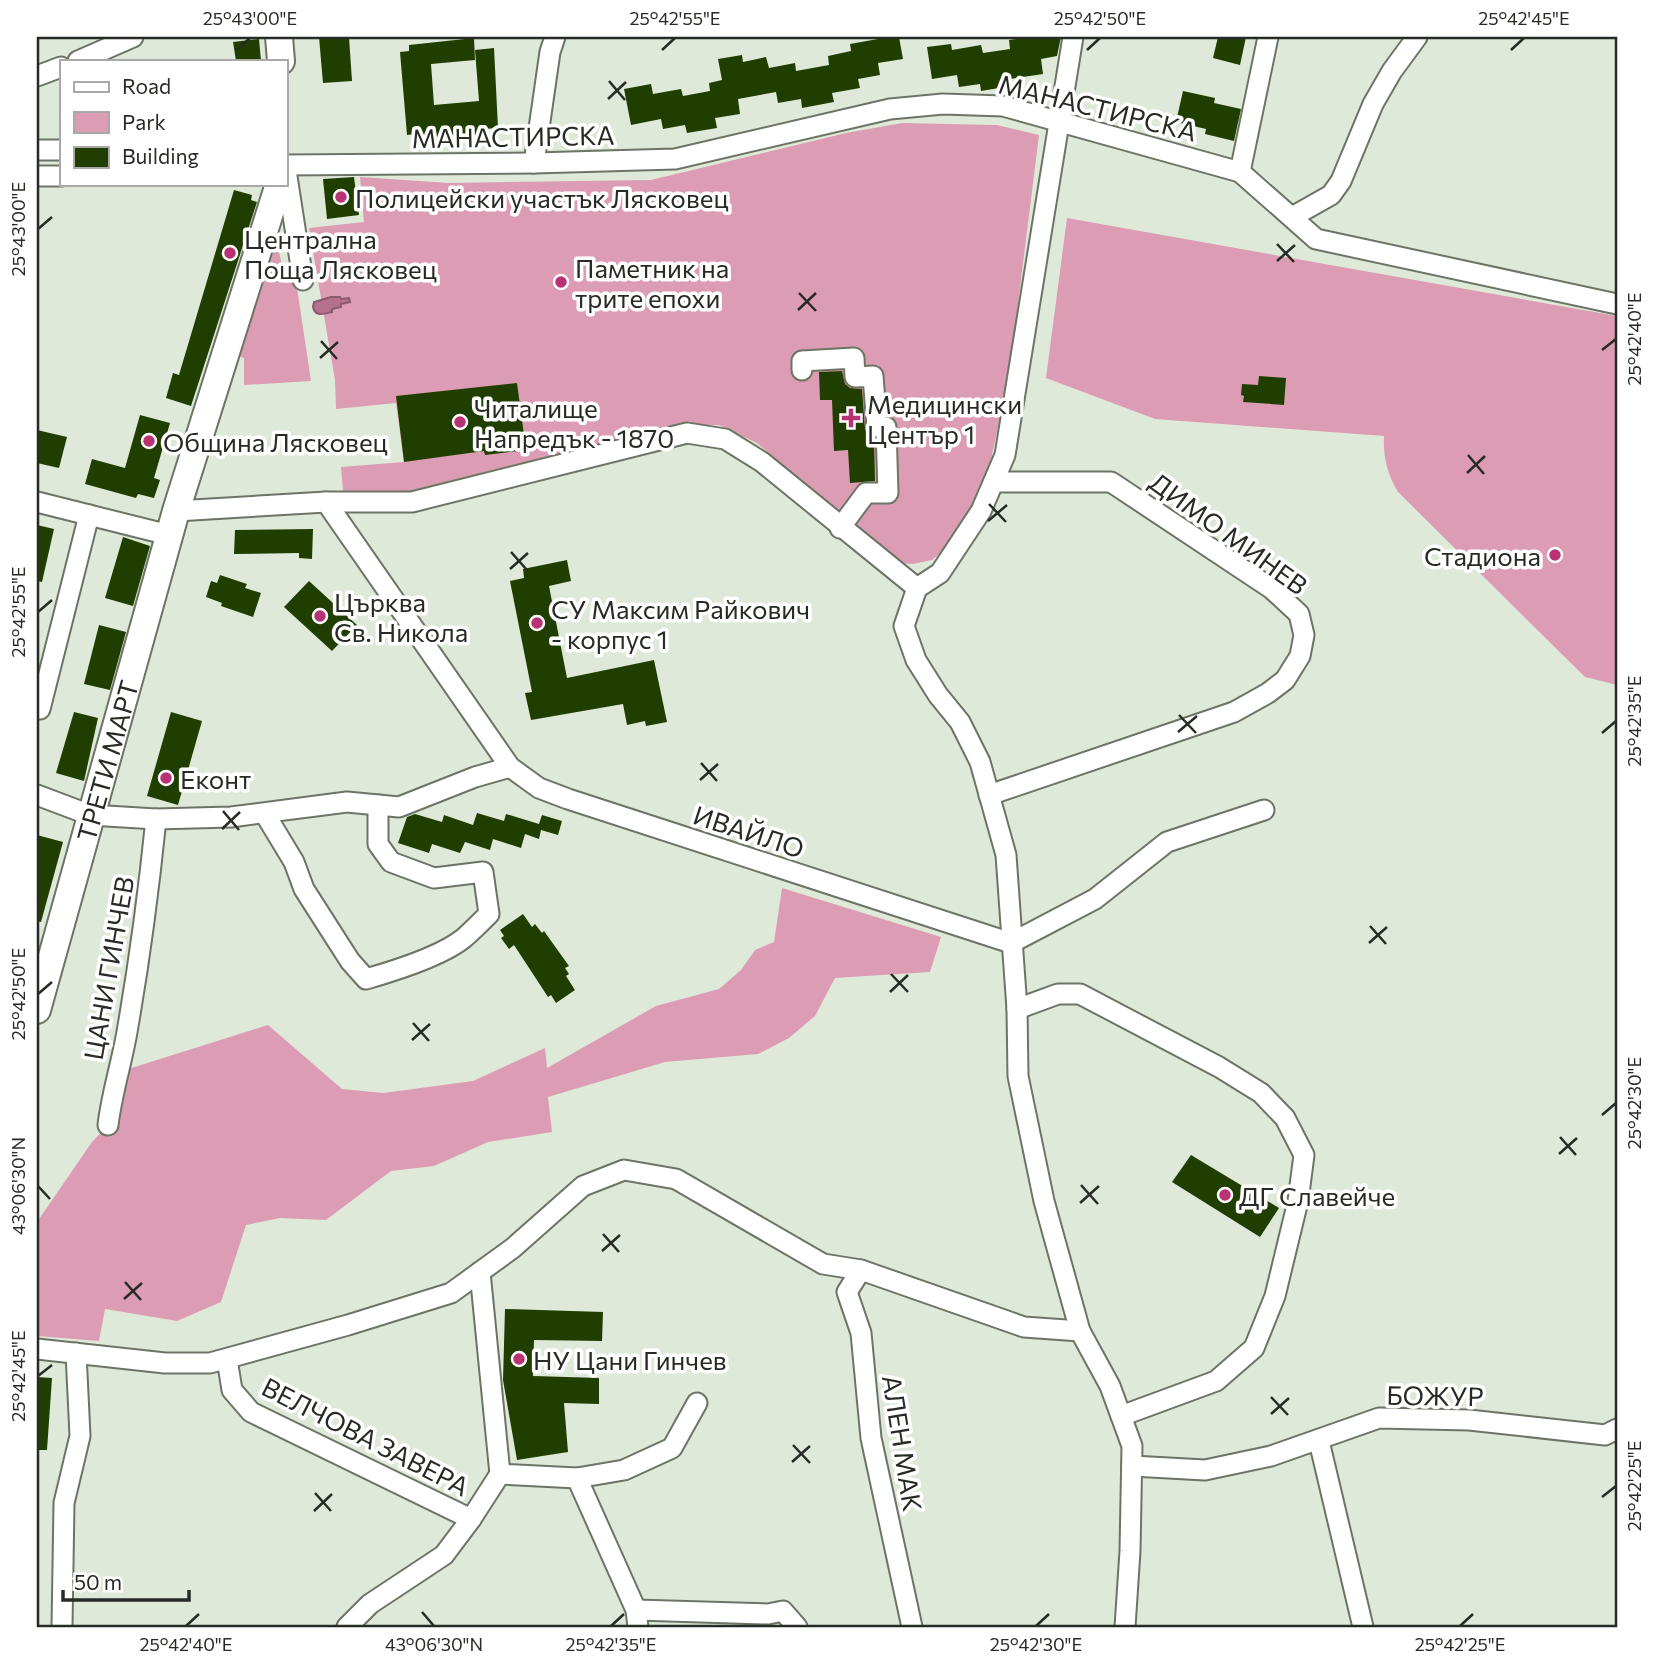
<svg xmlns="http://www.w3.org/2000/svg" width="1654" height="1664" viewBox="0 0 1654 1664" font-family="Commissioner,sans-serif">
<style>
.green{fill:#dc9db4}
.water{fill:#b5708b;stroke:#8a5b6c;stroke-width:2}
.building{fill:#203e00}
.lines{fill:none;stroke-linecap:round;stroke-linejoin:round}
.street-casing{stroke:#6c7466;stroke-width:23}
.secondary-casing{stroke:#6c7466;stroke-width:30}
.street{stroke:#fff;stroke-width:19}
.secondary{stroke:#fff;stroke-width:26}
.ticks{fill:none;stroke:#272b25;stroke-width:2.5}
.poi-dot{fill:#b93274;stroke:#fff;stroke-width:2.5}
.labels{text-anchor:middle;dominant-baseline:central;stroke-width:7;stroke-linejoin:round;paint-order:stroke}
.street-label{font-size:26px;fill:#272b25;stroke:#fff}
.poi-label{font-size:26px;fill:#272b25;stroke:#fff;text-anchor:start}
.neatline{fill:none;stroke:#272b25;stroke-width:2.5}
.ticks-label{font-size:18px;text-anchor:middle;fill:#272b25}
</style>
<rect width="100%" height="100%" fill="#dfe9d9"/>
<g class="green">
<polygon points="902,123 997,125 1039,135 1009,376 991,459 968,513 946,548 932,560 913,564 898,563 757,443 719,425 689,425 412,502 344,502 341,467 404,462 396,403 336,409 335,380 309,228 364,222 360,177 449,183 651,180 846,133"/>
<path d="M 1067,218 L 1617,316 L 1617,685 L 1585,677 L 1398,492 C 1387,474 1383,457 1384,436 L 1155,419 L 1046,378 Z"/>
<polygon points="265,243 277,243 286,283 296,281 311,381 244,385 244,358 234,354"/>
<polygon points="782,888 941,937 930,972 835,978 815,1016 789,1038 758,1054 665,1062 548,1097 552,1132 488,1142 434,1166 391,1171 326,1220 280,1218 246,1225 221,1302 177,1321 105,1309 99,1341 37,1336 37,1222 92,1142 110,1123 125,1070 268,1025 342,1089 383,1093 473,1081 545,1048 547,1068 656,1006 719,989 741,970 755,950 774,942"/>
</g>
<path class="water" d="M 331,297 L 340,297 L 341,299 L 349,298 L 350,302 L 341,304 L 341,307 L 332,309 L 332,312 C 324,314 315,317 313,307 L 314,302 Z"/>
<g class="building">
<polygon points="319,37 349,37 352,81 323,83"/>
<polygon points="877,37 899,37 903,59 878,63 880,75 858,79 860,88 832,93 834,102 802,108 801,99 778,103 776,92 738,99 740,114 715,118 717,128 687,133 685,125 663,129 661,119 631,125 624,89 651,84 653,94 681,89 683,96 710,91 709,83 722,80 718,59 742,55 743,62 766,57 769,68 795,63 796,71 829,65 828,56 851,51 850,44 878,39"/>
<polygon points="1029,37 1061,37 1057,56 1041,59 1043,74 1010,79 1011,86 981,91 980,84 959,87 957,75 932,79 927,47 951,44 952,50 981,45 983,53 1010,49 1009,40"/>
<polygon points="1218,37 1246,37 1240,65 1213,58"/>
<polygon points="474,38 475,60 431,64 434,105 479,101 475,50 494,48 498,128 482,129 483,135 417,140 416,134 407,135 400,52 409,51 409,45"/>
<polygon points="259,39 261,61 236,61 233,42"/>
<polygon points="1183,91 1215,98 1214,103 1241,109 1234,141 1205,134 1206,129 1176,122"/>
<polygon points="354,177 359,215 327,219 323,179"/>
<polygon points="234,190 252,195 251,200 257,202 191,406 166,398 173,373 179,375"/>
<polygon points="842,371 845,384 850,388 862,389 865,429 867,434 874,439 875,481 850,483 848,450 834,451 832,400 820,400 819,372"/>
<polygon points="1259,376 1286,378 1284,405 1243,402 1244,396 1241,395 1242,384 1258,385"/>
<polygon points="517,383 526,450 485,455 484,451 404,462 396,396"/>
<polygon points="140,415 170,423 154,478 160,480 154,498 138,494 136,498 85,484 92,459 125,468"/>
<polygon points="37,430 67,437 59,468 37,463"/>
<polygon points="37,525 54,529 42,582 37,581"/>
<polygon points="313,529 312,559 299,558 299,553 234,554 235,530"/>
<polygon points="123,537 150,546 133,606 105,598"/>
<polygon points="567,560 571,581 549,586 567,678 654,660 667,722 646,726 645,721 627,725 623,704 531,720 525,693 532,692 510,581 524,578 523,569"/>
<polygon points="220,575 247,584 245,588 261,593 253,617 221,606 222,603 206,597 211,581 217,583"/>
<polygon points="309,581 357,625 332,651 284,607"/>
<polygon points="99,625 126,632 110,690 84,684"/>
<polygon points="74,712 98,718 84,781 56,773"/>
<polygon points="171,712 202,721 178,805 147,796"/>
<polygon points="477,813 504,821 506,814 539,824 542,815 562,821 558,835 541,830 539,839 525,834 521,848 493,839 490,850 465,842 460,853 432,844 429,853 398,843 407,817 415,814 442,822 444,815 473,825"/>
<polygon points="37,835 63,842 41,922 37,921"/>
<polygon points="523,914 532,927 535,924 542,933 544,931 569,966 565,968 569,974 566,976 575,990 556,1003 551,995 548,997 514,945 509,949 501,938 504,936 500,930"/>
<polygon points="1191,1155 1279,1208 1260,1237 1172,1182"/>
<polygon points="505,1309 603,1312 602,1341 534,1340 533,1376 599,1378 599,1404 564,1403 568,1452 517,1460 503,1380"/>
<polygon points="37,1377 52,1378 47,1450 37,1450"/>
</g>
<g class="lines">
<g class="street-casing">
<g id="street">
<polyline points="1073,37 1005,455 981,511 940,573 917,588 904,626 916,660 938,695 960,722 980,762 1006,855 1017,1009 1018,1076 1044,1201 1080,1331 1110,1386 1132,1446 1130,1551 1125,1627"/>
<polyline points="78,61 133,37"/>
<polyline points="37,76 61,67"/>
<polyline points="37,150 61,150"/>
<polyline points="534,163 550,52 555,37"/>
<polyline points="285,165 534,163 675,159 890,109 943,104 1003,106 1240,172 1316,239 1617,304"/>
<polyline points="286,170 303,280"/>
<polyline points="1240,172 1268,37"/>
<polyline points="37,176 61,176"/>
<polyline points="1292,217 1331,195 1341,181 1373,104 1392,71 1417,37"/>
<polyline points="802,370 802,361 854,358 855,377 873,376 877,427 886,427 888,493 866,493 840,528"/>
<polyline points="37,502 169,535"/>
<polyline points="326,502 510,767 539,788 568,799 1011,943 1095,899 1167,842 1264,810"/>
<polyline points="176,511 326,502 412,502 687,433 725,439 762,462 917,588"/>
<polyline points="40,709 89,515"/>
<polyline points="37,795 90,815 156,819 231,817 347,802 399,807 475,777 510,767"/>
<polyline points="989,795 1234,712 1268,693 1285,680 1300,656 1304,635 1299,614 1272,589 1111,482 994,482"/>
<path d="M 265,814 L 294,862 L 304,889 L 350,961 L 366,979 C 394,971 442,956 464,938 C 473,930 481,922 489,914 L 483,872 L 434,878 L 391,862 L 378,844 L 378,805"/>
<polyline points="1017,1009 1058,994 1080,994 1219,1067 1261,1093 1285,1118 1304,1155 1298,1201 1275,1296 1254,1348 1216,1381 1121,1416"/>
<path d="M 108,1125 C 112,1091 123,1059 128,1026 C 140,957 149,888 156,819"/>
<polyline points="861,1270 847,1292 861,1333 871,1438 912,1627"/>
<polyline points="480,1272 500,1474 577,1478 636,1610 638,1627"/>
<polyline points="37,1349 165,1363 210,1363 348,1325 451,1293 513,1248 583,1186 624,1170 676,1179 823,1264 861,1270 1024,1327 1080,1331"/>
<polyline points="227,1359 232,1390 251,1412 471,1519 444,1555 370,1604 347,1627"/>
<polyline points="1319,1441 1363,1627"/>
<polyline points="1132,1466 1205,1470 1271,1456 1379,1418 1469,1420 1605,1435 1617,1429"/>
<polyline points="577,1478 624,1470 672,1448 697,1403"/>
<polyline points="471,1519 500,1474"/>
<polyline points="636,1610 768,1614 783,1611 797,1627"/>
<polyline points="62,1627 64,1503 80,1436 76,1353"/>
</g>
</g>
<g class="secondary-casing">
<g id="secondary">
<polyline points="279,37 281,61"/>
<path id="s1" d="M 37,1010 L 176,511 L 279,184"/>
</g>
</g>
<use href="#street" class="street"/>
<use href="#secondary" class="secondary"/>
</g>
<path class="ticks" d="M 237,50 L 250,38M 662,50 L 675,38M 1087,50 L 1100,38M 1511,50 L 1524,38M 609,81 L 625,100M 608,99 L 626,82M 38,229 L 52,217M 1277,244 L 1294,262M 1277,261 L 1295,245M 799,293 L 816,311M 798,310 L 816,293M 321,341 L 337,359M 1602,350 L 1616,339M 320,358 L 338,342M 1468,455 L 1484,474M 1467,473 L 1485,456M 989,504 L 1006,522M 988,521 L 1007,505M 511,552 L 527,570M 510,569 L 528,553M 38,612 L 52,600M 1179,715 L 1196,733M 1178,732 L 1197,716M 1602,733 L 1616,721M 701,763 L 717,781M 700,780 L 718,764M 223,811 L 239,830M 222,829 L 240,812M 1370,926 L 1386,944M 1369,943 L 1387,927M 891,974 L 908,992M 890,992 L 908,975M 38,994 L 52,982M 413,1023 L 429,1041M 412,1040 L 430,1024M 1602,1115 L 1616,1103M 1560,1137 L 1576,1155M 1559,1154 L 1577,1138M 1081,1185 L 1098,1204M 38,1186 L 50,1199M 1080,1203 L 1099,1186M 603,1234 L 619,1252M 602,1251 L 620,1235M 125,1282 L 141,1300M 124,1299 L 142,1283M 38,1376 L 52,1365M 1271,1397 L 1288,1415M 1271,1414 L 1289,1398M 793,1445 L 810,1463M 792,1462 L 810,1446M 315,1493 L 331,1511M 1602,1497 L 1616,1486M 314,1511 L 332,1494M 422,1612 L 434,1626M 186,1626 L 199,1614M 611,1626 L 624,1614M 1036,1626 L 1049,1614M 1460,1626 L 1473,1614"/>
<g class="poi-dot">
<circle cx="341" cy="197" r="7"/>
<circle cx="230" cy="253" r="7"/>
<circle cx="561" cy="282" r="7"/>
<path d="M847.5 407.5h7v7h7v7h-7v7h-7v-7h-7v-7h7z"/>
<circle cx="460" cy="422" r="7"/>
<circle cx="149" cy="441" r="7"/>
<circle cx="1555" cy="555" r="7"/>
<circle cx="320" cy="616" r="7"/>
<circle cx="537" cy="623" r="7"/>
<circle cx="166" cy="778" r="7"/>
<circle cx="1225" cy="1195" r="7"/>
<circle cx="519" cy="1359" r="7"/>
</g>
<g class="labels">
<g class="street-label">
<text transform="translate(1098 107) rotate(14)">МАНАСТИРСКА</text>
<text transform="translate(513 136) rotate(-1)">МАНАСТИРСКА</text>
<text transform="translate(1229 533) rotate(36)">ДИМО МИНЕВ</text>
<text stroke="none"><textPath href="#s1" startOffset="259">ТРЕТИ МАРТ</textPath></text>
<text transform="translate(749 831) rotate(18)">ИВАЙЛО</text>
<text transform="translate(108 968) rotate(-80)">ЦАНИ ГИНЧЕВ</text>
<text transform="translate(1435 1395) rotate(1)">БОЖУР</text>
<text transform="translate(366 1436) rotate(27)">ВЕЛЧОВА ЗАВЕРА</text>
<text transform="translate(903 1443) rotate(81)">АЛЕН МАК</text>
</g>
<g class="poi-label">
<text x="355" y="197">Полицейски участък Лясковец</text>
<text x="244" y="238">Централна<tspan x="244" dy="30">Поща Лясковец</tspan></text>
<text x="575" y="267">Паметник на<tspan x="575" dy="30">трите епохи</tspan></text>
<text x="867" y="403">Медицински<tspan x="867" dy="30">Център 1</tspan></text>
<text x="474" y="407">Читалище<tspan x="474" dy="30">Напредък - 1870</tspan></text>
<text x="163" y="441">Община Лясковец</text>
<text x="1541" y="555" text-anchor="end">Стадиона</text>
<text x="334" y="601">Църква<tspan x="334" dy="30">Св. Никола</tspan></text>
<text x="551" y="608">СУ Максим Райкович<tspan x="551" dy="30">- корпус 1</tspan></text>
<text x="180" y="778">Еконт</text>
<text x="1239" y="1195">ДГ Славейче</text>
<text x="533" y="1359">НУ Цани Гинчев</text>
</g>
</g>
<rect width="1654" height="1664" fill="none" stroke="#ffffff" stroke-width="77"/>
<rect x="60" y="60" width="228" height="126" fill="#ffffff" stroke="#a9aaa8" stroke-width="2"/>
<rect x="74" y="82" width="35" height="10" fill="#ffffff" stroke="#a9aaa8" stroke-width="2"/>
<text x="122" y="94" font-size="21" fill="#272b25">Road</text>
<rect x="74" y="112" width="35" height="21" fill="#dc9db4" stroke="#a9aaa8" stroke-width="2"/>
<text x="122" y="130" font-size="21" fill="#272b25">Park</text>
<rect x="74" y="147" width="35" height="21" fill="#203e00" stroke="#a9aaa8" stroke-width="2"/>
<text x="122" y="164" font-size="21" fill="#272b25">Building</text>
<path d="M63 1590v10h126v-10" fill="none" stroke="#272b25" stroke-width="3.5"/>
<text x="74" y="1590" font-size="21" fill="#272b25" stroke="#ffffff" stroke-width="5" paint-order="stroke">50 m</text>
<rect x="38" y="38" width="1578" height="1588" class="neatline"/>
<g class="ticks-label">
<text x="250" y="25">25°43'00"E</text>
<text x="675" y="25">25°42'55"E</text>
<text x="1100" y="25">25°42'50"E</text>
<text x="1524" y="25">25°42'45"E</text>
<text transform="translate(19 229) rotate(-90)" y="6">25°43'00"E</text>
<text transform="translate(1635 339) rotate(-90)" y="6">25°42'40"E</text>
<text transform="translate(19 612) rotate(-90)" y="6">25°42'55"E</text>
<text transform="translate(1635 721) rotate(-90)" y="6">25°42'35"E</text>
<text transform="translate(19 994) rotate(-90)" y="6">25°42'50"E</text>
<text transform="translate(1635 1103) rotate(-90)" y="6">25°42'30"E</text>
<text transform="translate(19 1186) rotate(-90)" y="6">43°06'30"N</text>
<text transform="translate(19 1376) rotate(-90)" y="6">25°42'45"E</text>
<text transform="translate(1635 1486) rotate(-90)" y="6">25°42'25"E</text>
<text x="186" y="1651">25°42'40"E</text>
<text x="434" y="1651">43°06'30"N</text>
<text x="611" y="1651">25°42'35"E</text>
<text x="1036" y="1651">25°42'30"E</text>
<text x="1460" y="1651">25°42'25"E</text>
</g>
</svg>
